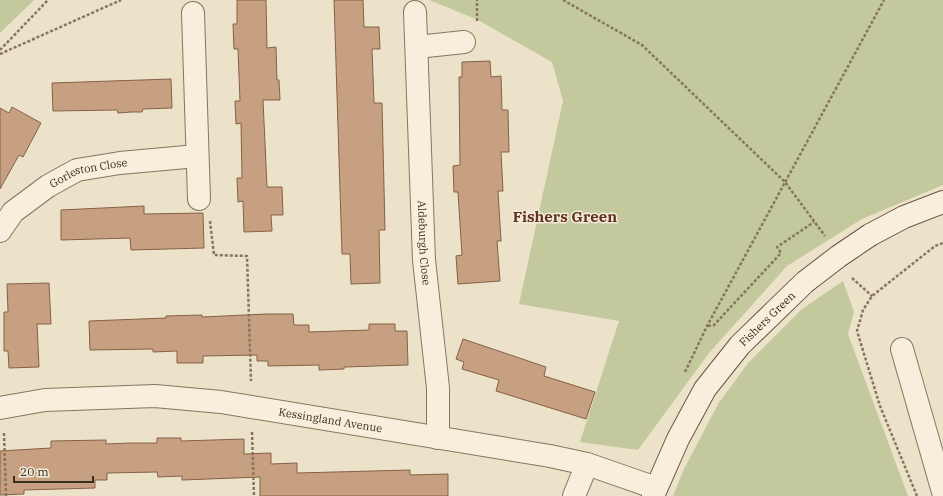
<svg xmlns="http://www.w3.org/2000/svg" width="943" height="496" viewBox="0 0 943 496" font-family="'IBM Plex Serif',serif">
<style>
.green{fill:#c3c99d}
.building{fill:#c7a081;stroke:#846146}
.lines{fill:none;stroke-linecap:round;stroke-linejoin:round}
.street-casing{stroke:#87755f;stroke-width:24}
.secondary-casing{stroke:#695642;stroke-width:24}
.path{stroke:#87755f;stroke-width:2.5;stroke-dasharray:3 2;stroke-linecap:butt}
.street{stroke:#f7efdb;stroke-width:22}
.secondary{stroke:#f7efdb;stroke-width:22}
.secondary-bridge-casing{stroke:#695642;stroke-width:24;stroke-linecap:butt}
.secondary-bridge{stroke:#f7efdb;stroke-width:22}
.labels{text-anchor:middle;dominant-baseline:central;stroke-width:3;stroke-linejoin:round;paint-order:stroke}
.street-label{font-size:11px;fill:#382d21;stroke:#f4ecd8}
.district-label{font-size:15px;font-weight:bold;fill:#623223;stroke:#f4ecd8}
</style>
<rect width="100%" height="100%" fill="#ece2c9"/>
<g class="green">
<polygon points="0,0 34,0 0,33"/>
<polygon points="429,0 943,0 943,185 862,219 787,266 709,353 638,450 580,442 619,321 519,304 563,101 552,62 478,20"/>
<polygon points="843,281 854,312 848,334 908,496 673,496 684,469 718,404 748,363 802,309"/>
</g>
<g class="building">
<polygon points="237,0 266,0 267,48 276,47 277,80 279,80 280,100 263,100 267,187 282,187 283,215 271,215 272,231 244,232 243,201 238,202 237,178 242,178 241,123 236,124 235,101 240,101 238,49 234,49 233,24 237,24"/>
<polygon points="334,0 363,0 364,27 379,27 380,49 372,49 374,103 382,103 385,230 379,230 380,283 351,284 350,254 342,254"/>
<polygon points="490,61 491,77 501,76 502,110 508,110 509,152 501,152 503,191 498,191 501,241 497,241 500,281 458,284 456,256 462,255 458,192 454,192 453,166 460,165 459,77 462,77 462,62"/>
<polygon points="171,79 172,108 143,109 142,112 131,112 118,113 117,110 53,111 52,83"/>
<polygon points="12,107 41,123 23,157 19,155 0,189 0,108 9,113"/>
<polygon points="144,206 144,214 203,213 204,248 131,250 130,238 61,240 61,210"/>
<polygon points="49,283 51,324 37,324 39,367 9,368 8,351 4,351 4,312 8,312 7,284"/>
<polygon points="267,314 293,314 294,325 309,325 309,332 369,330 369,324 395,324 395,331 407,331 408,365 344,367 344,369 319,370 319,365 268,366 268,361 257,361 257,355 203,356 203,363 177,363 177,351 153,352 153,349 90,350 89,321 166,318 166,316 202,315 202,317"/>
<polygon points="463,339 546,367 544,376 595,392 586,419 496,391 499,380 462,369 464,362 456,359"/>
<polygon points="157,438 181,438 181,441 244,439 244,454 271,453 271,464 297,463 297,473 410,470 410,475 448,474 448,496 260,496 260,477 182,480 182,476 158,477 157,472 107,473 107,480 95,480 95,488 24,490 24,494 0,495 0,451 51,448 51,441 106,440 106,444 131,443 157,443"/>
</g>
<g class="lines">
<g class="street-casing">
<g id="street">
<path id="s1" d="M 415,12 L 424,260 L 438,388 L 438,438"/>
<polyline points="193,13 199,199"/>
<polyline points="417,47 464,42"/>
<path id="s2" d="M 0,231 L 13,212 L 48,186 L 77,170 L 120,163 L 197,156"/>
<polyline points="902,349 943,492"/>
<path id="s3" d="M 0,408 L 45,400 L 155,396 L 221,402 L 550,456 L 587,464 L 656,488"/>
<polyline points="574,496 587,464"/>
</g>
</g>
<g class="secondary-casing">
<g id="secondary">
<polyline points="870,235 904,217 943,202"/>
<path id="s4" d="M 653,496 L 678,439 L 705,389 L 740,345 L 805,282"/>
</g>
</g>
<g class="path">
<polyline points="563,0 642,45 785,182 825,236"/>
<polyline points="477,21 477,0"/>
<polyline points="0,50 48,0"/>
<polyline points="0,54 121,0"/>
<polyline points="210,221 214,255 247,256 251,381"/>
<polyline points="852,278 872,296"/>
<polyline points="708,326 714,325 781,253 777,247 814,222"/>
<polyline points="685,372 707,326 884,0"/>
<polyline points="252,432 254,496"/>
<polyline points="4,433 6,496"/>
<polyline points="917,496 880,406 857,331 863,310 872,296 935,246 943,243"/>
</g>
<use href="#street" class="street"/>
<use href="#secondary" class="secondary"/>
<g class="secondary-bridge-casing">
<polyline id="secondary-bridge" points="805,282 839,256 870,235"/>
</g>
<use href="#secondary-bridge" class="secondary-bridge"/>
</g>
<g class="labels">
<g class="street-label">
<text stroke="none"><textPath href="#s2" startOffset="110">Gorleston Close</textPath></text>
<text stroke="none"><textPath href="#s1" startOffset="231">Aldeburgh Close</textPath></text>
<text stroke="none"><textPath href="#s4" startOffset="213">Fishers Green</textPath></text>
<text stroke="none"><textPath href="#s3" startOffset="333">Kessingland Avenue</textPath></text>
</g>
<g class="district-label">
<text x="565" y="216">Fishers Green</text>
</g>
</g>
<path d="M14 476v6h79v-6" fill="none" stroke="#382d21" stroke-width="2"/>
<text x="20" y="476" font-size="12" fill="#382d21" stroke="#f4ecd8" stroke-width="3" paint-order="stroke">20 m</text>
</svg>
